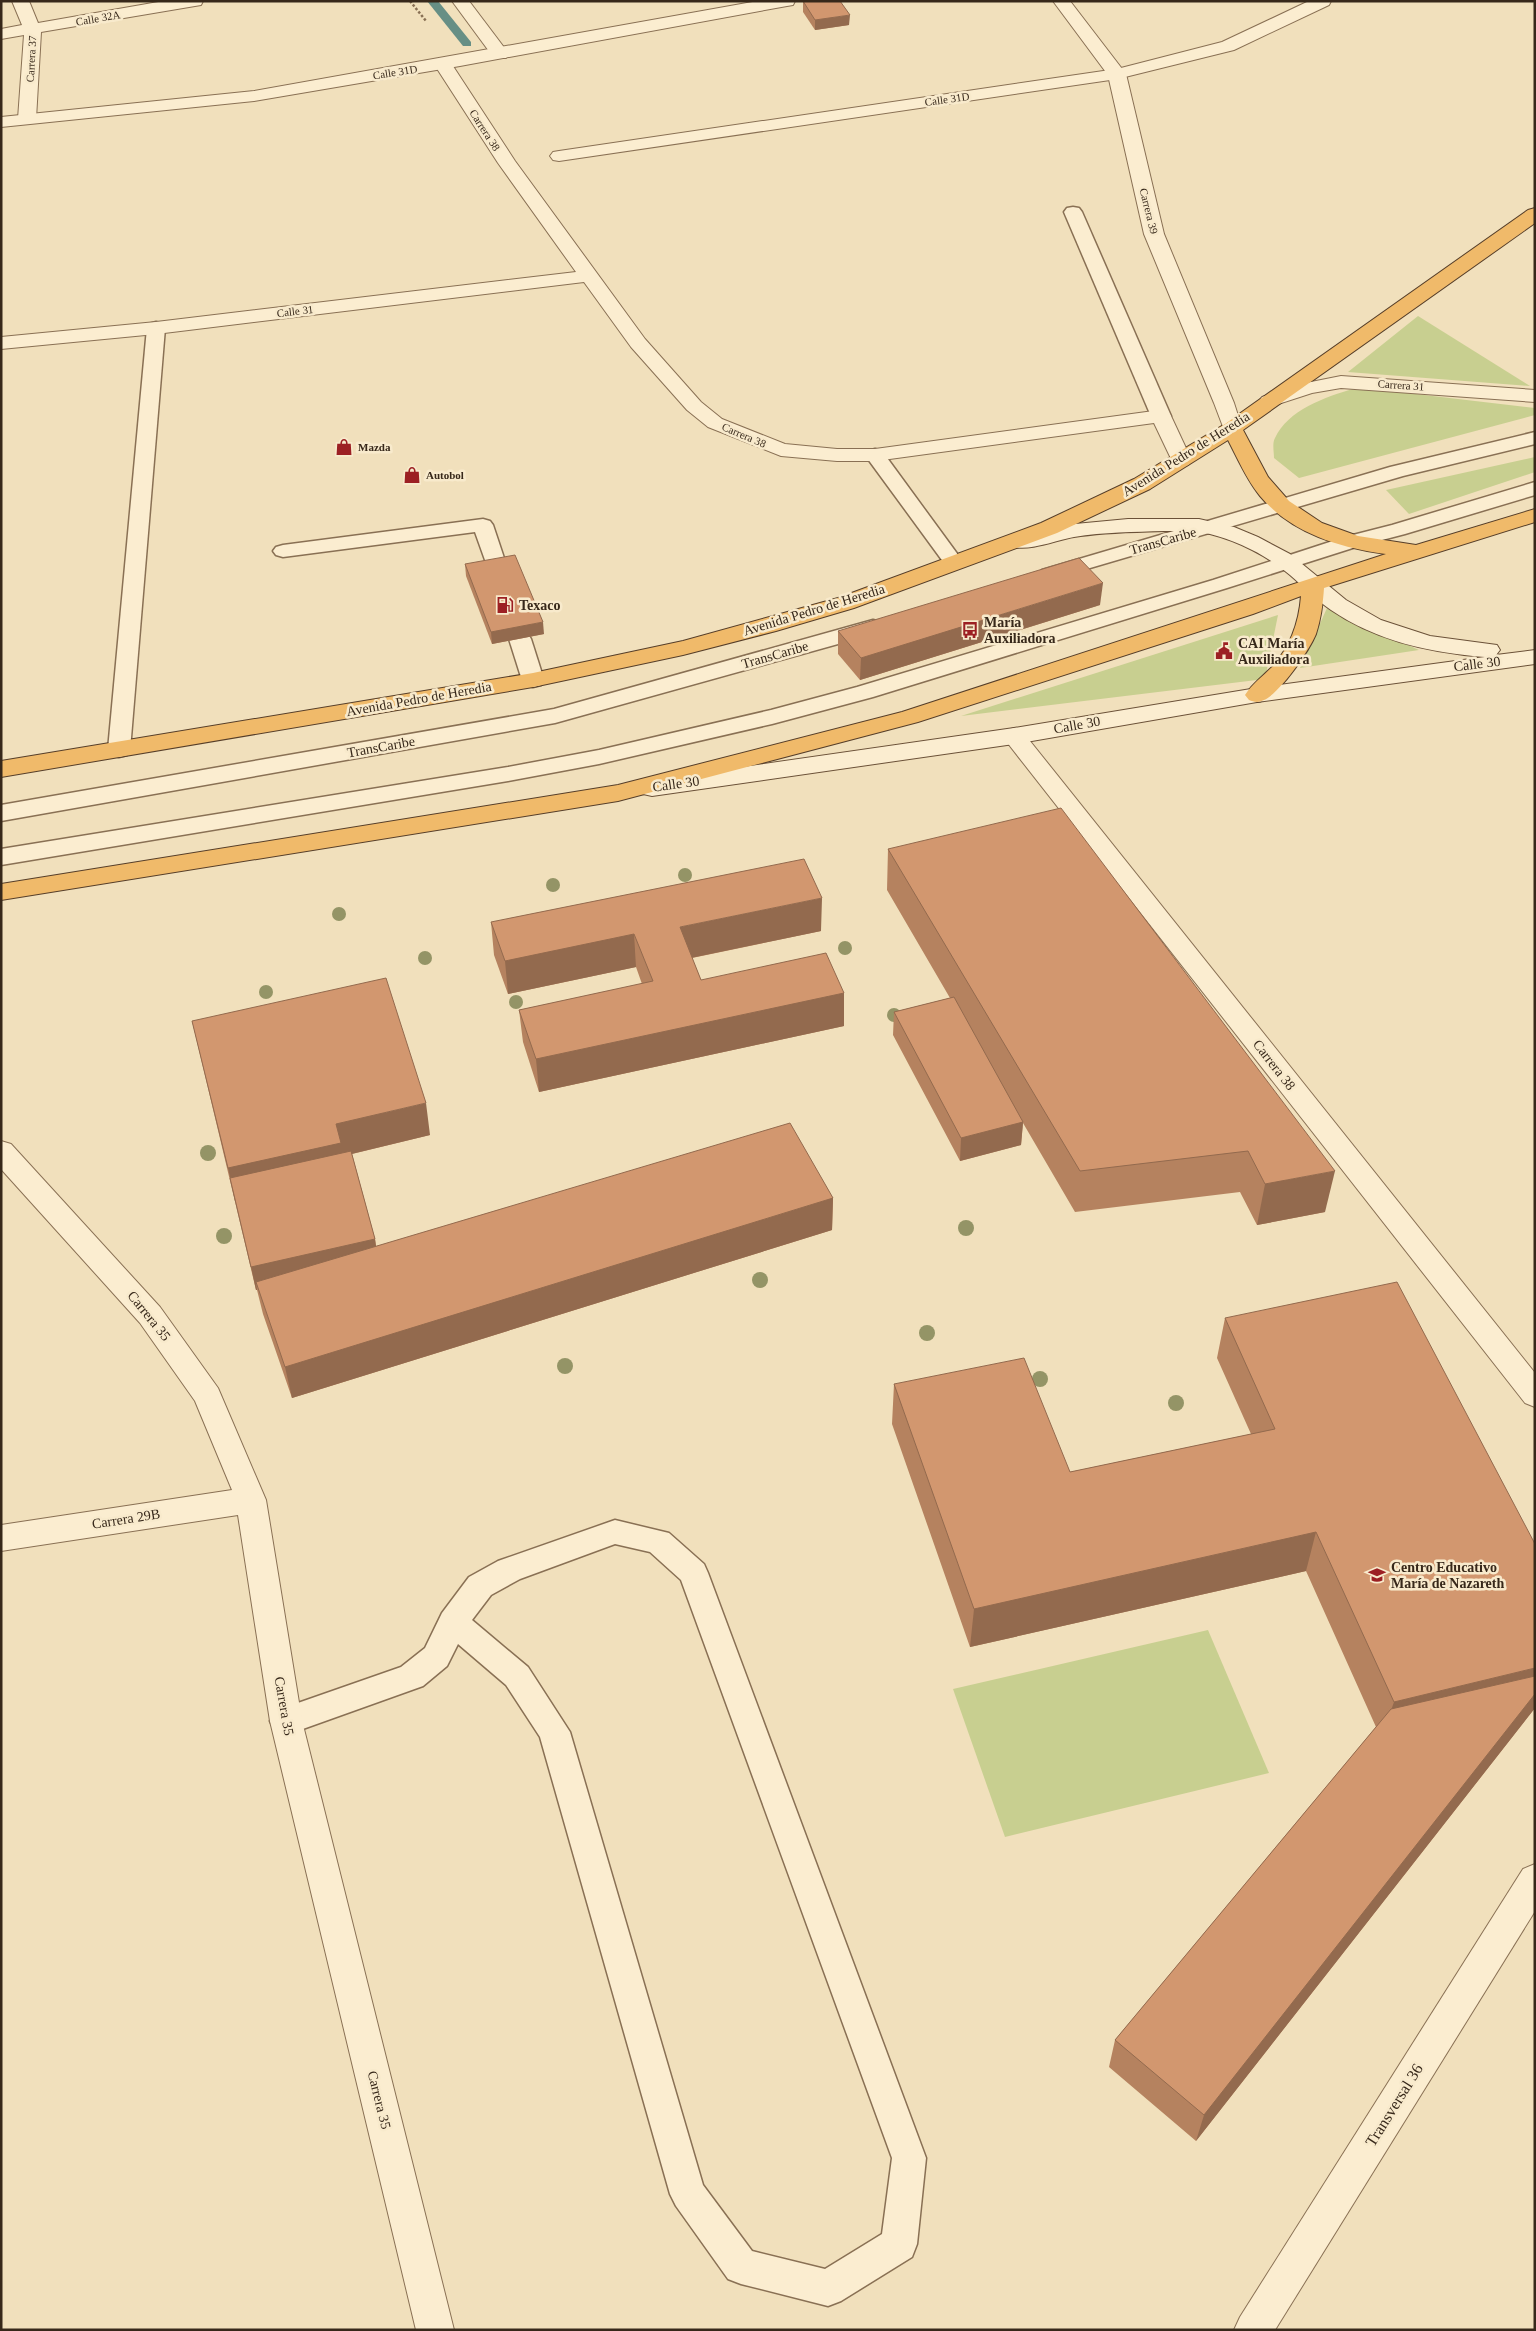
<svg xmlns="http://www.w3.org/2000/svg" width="1536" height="2331" viewBox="0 0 1536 2331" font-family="'Times New Roman',serif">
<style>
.green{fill:#c8cf90}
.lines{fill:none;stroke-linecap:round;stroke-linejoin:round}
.stream{fill:#678f85;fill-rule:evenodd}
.service-casing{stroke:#897054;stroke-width:3}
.minor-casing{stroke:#897054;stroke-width:2}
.tertiary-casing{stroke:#897054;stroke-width:2}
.secondary-casing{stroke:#6b5138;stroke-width:2}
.trunk-casing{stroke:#563e29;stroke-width:2}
.path{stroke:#897054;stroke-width:2.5;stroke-dasharray:2.5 2;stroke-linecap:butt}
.service{fill:#fbedd0;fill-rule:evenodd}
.minor{fill:#fbedd0;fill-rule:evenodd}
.tertiary{fill:#fbedd0;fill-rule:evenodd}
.secondary{fill:#fbedd0;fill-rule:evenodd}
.trunk{fill:#f0ba6a;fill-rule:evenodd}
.tree{fill:#949466}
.wall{fill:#b5825f}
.shaded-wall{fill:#936a4e}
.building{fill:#d2976f;stroke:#936a4e}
.labels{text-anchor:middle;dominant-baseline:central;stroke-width:5;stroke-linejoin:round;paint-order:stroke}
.far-street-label{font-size:11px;fill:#37281a;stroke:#f8eacc}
.far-poi-label{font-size:11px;font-weight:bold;fill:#37281a;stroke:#f8eacc;text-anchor:start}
.street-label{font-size:14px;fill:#37281a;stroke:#f8eacc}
.poi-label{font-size:14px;font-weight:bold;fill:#37281a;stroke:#f8eacc;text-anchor:start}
.near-street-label{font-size:16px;fill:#37281a;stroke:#f8eacc}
</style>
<rect width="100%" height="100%" fill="#f1e0bc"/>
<g class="green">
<polygon points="1418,316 1530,386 1348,372"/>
<path d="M 1353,389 L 1390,391 L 1535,408 L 1535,415 L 1299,478 L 1274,458 C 1274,452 1272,443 1275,438 C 1288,410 1325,397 1353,389 Z"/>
<polygon points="1535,457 1535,472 1409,514 1386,490"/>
<polygon points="1327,608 1419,650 1300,668"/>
<polygon points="1278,615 1265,679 961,716"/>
<polygon points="1208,1630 1269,1773 1005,1837 953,1689"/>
</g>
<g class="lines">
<polygon class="stream" points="427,1 438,1 471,42 471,46 463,46"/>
<g class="service-casing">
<g id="service">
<polygon points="1073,207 1079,208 1082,212 1171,416 1168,420 1161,422 1154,420 1151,416 1064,212 1067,208"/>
<polygon points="156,322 163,324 165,328 130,750 127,755 119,757 111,755 108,750 147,328 149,324"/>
<polygon points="1535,432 1535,444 1403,476 1056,578 1049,580 1042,578 1038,574 1042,570 1390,467"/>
<polygon points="875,449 882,451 961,559 965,563 961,567 954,569 947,567 865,455 868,451"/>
<polygon points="1535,482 1535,495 1405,534 1359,546 1227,588 873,697 772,724 599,764 508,781 1,865 1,849 508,767 599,750 771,710 857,687 1213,580 1345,537 1392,525"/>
<polygon points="483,519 490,521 493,525 508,570 504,574 497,576 490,574 475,532 283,557 276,555 273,551 276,547 283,545"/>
<polygon points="873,620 881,622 884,627 881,632 555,723 1,821 1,805 554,709"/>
<polygon points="520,632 528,634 531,639 544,680 541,685 533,687 525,685 522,680 509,639 512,634"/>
<path d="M 615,1520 L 669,1533 L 704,1564 L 708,1573 L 926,2158 L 917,2244 L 912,2257 L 841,2301 L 828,2306 L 741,2284 L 728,2279 L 676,2206 L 670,2194 L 540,1737 L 506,1685 L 458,1644 L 447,1666 L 423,1686 L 286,1735 L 275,1731 L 270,1721 L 275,1711 L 401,1667 L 425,1648 L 442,1613 L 469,1577 L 498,1561 ZM 615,1544 L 650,1552 L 681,1580 L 892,2158 L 882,2234 L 825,2269 L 752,2251 L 703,2185 L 570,1732 L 528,1667 L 472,1620 L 491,1595 L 520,1579 Z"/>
</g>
</g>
<g class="minor-casing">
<g id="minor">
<polygon points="12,1 29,1 38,23 164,1 203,1 201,5 195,6 41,32 36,119 33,123 21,123 18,119 24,35 1,39 1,29 22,25"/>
<polygon points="452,1 469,1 509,54 506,58 494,58"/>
<polygon points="1309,1 1331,1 1329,5 1234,50 1117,79 559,161 553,160 550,156 553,152 559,151 1117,69 1222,42"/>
<polygon points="443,59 449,60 515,161 645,339 701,402 722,419 785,444 837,449 875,449 1161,410 1168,412 1171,416 1192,461 1188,465 1181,467 1174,465 1154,423 875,461 837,461 781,456 708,427 687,410 631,347 584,282 156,334 1,349 1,337 156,322 576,272 498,163 434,64 437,60"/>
<polygon points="1341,376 1535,390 1535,402 1341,388 1312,393 1269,407 1262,405 1259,401 1262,397 1301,384"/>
<polygon points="1,1141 11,1144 160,1307 218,1388 266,1500 302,1721 454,2330 416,2330 270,1721 238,1515 1,1551 1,1525 232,1490 195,1401 140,1323 1,1169"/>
</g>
</g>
<g class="tertiary-casing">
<g id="tertiary">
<polygon points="758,1 795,1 793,5 787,6 460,66 254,101 1,127 1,117 254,91"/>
<polygon points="1053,1 1070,1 1126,74 1164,234 1234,403 1242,428 1239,432 1232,434 1225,432 1214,403 1144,234 1108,75"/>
<polygon points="1014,728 1022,731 1535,1373 1535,1407 1525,1403 1006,741 1002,736 1006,731"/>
<polygon points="1535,1864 1535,1911 1275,2330 1234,2330 1240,2317 1523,1869"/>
</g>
</g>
<g class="secondary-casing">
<path id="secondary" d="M 1128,519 L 1199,519 L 1234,527 L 1258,537 L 1290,554 L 1346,600 L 1381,620 L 1430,636 L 1497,645 L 1500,650 L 1496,655 L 1535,650 L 1535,664 L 1257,702 L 1014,744 L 652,796 L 643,794 L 640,788 L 643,782 L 652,780 L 1014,728 L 1257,688 L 1485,657 C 1431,653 1376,641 1331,610 C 1316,600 1304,587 1290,575 C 1268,556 1238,541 1210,534 C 1195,530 1179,531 1164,531 C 1134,532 1104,532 1074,537 C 1057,540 1030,551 1014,547 L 1011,542 L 1014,537 L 1075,524 Z"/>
</g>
<g class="trunk-casing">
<path id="trunk" d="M 1535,208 L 1535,223 L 1243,430 L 1268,477 L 1289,501 L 1322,523 L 1358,536 L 1416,545 L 1535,509 L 1535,522 L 1324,588 C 1323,603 1321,619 1316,634 C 1309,651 1280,693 1264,700 C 1258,703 1254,702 1249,700 L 1245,695 C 1252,684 1263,676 1272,667 C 1290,647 1299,623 1301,596 L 1253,614 L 918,722 L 618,801 L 1,900 L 1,884 L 618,785 L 902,712 L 1386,554 C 1340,548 1291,533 1260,496 C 1246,479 1238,459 1228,440 L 1150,489 L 1057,533 L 854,608 L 776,631 L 683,655 L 533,687 L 1,777 L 1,761 L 533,673 L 683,641 L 838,598 L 1041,523 L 1134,479 L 1225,424 L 1528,210 Z"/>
</g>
<polyline class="path" points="410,1 426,21"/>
<use href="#service" class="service"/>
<use href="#minor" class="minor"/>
<use href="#tertiary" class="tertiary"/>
<use href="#secondary" class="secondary"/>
<use href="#trunk" class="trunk"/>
</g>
<g class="tree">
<circle cx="685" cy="875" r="7"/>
<circle cx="553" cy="885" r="7"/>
<circle cx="339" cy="914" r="7"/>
<circle cx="845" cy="948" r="7"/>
<circle cx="425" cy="958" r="7"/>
<circle cx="266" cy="992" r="7"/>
<circle cx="516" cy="1002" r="7"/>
<circle cx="894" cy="1015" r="7"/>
<circle cx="208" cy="1153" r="8"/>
<circle cx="966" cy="1228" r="8"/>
<circle cx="224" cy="1236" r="8"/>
<circle cx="760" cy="1280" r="8"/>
<circle cx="927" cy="1333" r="8"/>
<circle cx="565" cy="1366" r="8"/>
<circle cx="1040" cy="1379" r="8"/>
<circle cx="1176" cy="1403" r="8"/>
</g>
<g class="wall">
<polygon points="803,1 849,25 815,30 803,12"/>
<polygon points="465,564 544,634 492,644 466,576"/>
<polygon points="1100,605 860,680 838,654 838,631"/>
<polygon points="888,849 1325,1212 1257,1225 1240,1192 1075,1212 1023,1123 1021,1145 960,1161 893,1035 894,1012 950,998 887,890"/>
<polygon points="491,922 821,931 692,958 701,980 844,993 844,1026 539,1092 523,1042 519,1010 642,984 636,967 508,994 494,955"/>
<polygon points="192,1021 430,1135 352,1154 375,1239 376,1246 833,1198 832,1230 292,1398 263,1314 257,1290 256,1290"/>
<polygon points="1225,1318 1535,1544 1535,1708 1196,2141 1109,2067 1115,2040 1376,1727 1306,1571 970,1647 892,1424 894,1384 1070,1472 1251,1434 1217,1358"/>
</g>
<g class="shaded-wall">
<polygon points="850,15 849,25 815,30 815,20"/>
<polygon points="1103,583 1100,605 860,680 861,658"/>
<polygon points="543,622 544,634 492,644 491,632"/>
<polygon points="822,898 821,931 681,960 680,927"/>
<polygon points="634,934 636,967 508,994 505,961"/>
<polygon points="844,993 844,1026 539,1092 536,1059"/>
<polygon points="426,1103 430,1135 343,1156 235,1201 228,1168 336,1124"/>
<polygon points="1023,1122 1021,1145 960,1161 961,1138"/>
<polygon points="1335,1171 1325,1212 1257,1225 1265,1184"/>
<polygon points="833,1198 832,1230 292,1398 285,1367"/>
<polygon points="375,1239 378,1261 256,1282 257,1290 256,1290 251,1267"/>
<polygon points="1316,1532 1306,1571 970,1647 974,1609"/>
<polygon points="1535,1668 1535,1708 1196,2141 1204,2115 1381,1739 1394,1702"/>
</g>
<g class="building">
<polygon points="803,1 840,1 850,15 815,20"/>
<polygon points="515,555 543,622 491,632 465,564"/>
<polygon points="1079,558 1103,583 861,658 838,631"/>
<polygon points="1061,808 1335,1171 1265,1184 1248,1151 1080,1171 888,849"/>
<polygon points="804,859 822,898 680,927 701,980 826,953 844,993 536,1059 519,1010 653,981 634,934 505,961 491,922"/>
<polygon points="386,978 426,1103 336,1124 341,1143 228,1168 192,1021"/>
<polygon points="954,997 1023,1122 961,1138 894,1012"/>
<polygon points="790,1123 833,1198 285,1367 256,1282"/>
<polygon points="351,1151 375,1239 251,1267 230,1178"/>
<polygon points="1397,1282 1535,1544 1535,1668 1394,1702 1316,1532 974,1609 894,1384 1024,1358 1070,1472 1275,1429 1225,1318"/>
<polygon points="1535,1676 1535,1694 1204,2115 1115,2040 1391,1709"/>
</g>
<defs>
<g id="shop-bare" transform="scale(1.35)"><path d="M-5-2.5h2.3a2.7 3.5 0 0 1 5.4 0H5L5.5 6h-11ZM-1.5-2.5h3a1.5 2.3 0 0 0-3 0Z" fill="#9c2023" stroke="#f8eacc" stroke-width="2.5" paint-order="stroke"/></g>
<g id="fuel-bare" transform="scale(1.35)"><path d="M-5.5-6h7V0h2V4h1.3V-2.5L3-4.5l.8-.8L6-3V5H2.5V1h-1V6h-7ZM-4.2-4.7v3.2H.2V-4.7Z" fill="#9c2023" stroke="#f8eacc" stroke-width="2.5" paint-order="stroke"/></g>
<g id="bus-bare" transform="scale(1.35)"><path d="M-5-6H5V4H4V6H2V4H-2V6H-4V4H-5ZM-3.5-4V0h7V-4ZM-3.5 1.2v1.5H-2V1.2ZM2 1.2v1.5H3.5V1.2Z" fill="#9c2023" stroke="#f8eacc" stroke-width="2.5" paint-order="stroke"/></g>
<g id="civic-bare" transform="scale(1.35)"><path d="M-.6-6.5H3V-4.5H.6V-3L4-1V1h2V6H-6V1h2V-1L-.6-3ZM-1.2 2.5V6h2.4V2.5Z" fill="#9c2023" stroke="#f8eacc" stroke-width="2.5" paint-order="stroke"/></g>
<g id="school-bare" transform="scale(1.35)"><path d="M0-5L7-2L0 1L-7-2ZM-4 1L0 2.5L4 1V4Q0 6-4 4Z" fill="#9c2023" stroke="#f8eacc" stroke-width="2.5" paint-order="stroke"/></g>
</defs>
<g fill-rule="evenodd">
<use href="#shop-bare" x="344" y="447"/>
<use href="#shop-bare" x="412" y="475"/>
<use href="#fuel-bare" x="505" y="605"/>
<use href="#bus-bare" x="970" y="630"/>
<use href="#civic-bare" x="1224" y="651"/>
<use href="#school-bare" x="1377" y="1575"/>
</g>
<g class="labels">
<g class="far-street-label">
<text transform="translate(98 18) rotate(-10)">Calle 32A</text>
<text transform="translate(31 59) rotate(-87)">Carrera 37</text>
<text transform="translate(395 72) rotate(-9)">Calle 31D</text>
<text transform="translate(947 99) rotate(-8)">Calle 31D</text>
<text transform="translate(485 130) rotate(57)">Carrera 38</text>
<text transform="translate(1149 211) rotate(76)">Carrera 39</text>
<text transform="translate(295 311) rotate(-7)">Calle 31</text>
<text transform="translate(1401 385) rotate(4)">Carrera 31</text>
<text transform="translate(744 435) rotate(23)">Carrera 38</text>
</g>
<g class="far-poi-label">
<text x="358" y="447">Mazda</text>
<text x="426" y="475">Autobol</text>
</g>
<g class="street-label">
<text transform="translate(1186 454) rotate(-32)">Avenida Pedro de Heredia</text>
<text transform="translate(1163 541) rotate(-16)">TransCaribe</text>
<text transform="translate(814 610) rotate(-17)">Avenida Pedro de Heredia</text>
<text transform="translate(775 655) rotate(-16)">TransCaribe</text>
<text transform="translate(1477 664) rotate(-7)">Calle 30</text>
<text transform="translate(419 699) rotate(-10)">Avenida Pedro de Heredia</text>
<text transform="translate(1077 725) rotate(-10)">Calle 30</text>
<text transform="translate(381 747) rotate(-10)">TransCaribe</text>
<text transform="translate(676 784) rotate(-8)">Calle 30</text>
<text transform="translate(1274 1065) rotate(52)">Carrera 38</text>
<text transform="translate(149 1316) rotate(51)">Carrera 35</text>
<text transform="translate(126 1519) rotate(-9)">Carrera 29B</text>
<text transform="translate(284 1706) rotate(80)">Carrera 35</text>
<text transform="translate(379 2100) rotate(76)">Carrera 35</text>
</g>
<g class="poi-label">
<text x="519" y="605">Texaco</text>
<text x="984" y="622">María<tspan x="984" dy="16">Auxiliadora</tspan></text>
<text x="1238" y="643">CAI María<tspan x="1238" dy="16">Auxiliadora</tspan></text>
<text x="1391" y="1567">Centro Educativo<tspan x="1391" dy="16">María de Nazareth</tspan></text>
</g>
<g class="near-street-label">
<text transform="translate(1394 2105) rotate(-58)">Transversal 36</text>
</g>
</g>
<rect width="1536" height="2331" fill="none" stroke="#37281a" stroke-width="5"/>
</svg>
